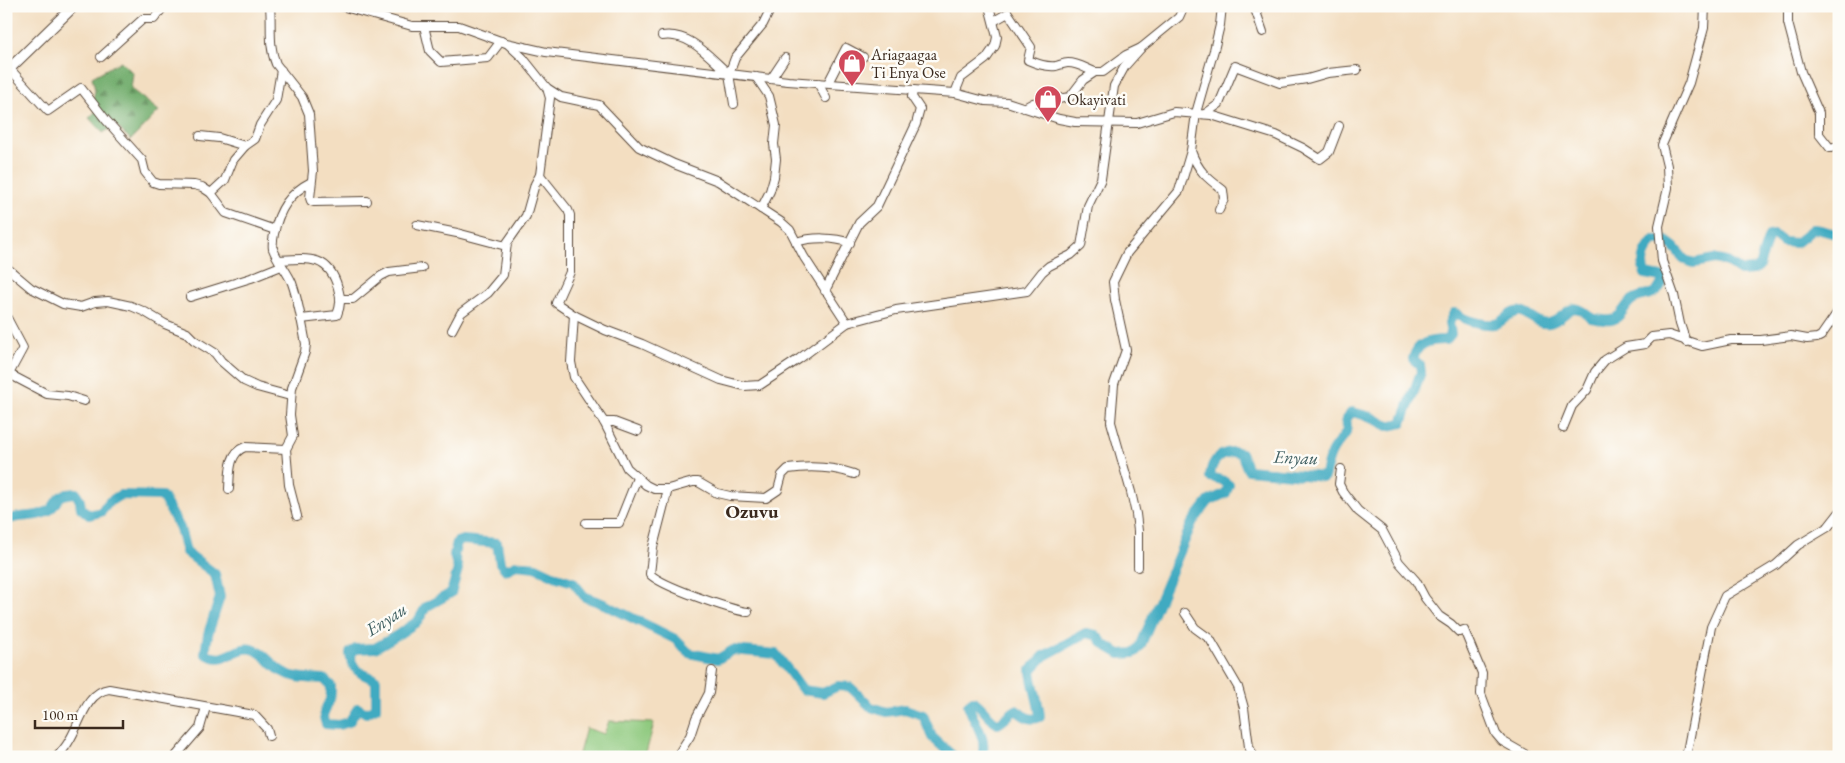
<svg xmlns="http://www.w3.org/2000/svg" width="1845" height="763" viewBox="0 0 1845 763" font-family="'EB Garamond',serif">
<style>
.forest{fill:url(#forest-firs);stroke:#566c46}
.park{fill:#8ec97e;stroke:#647a4e}
.lines{fill:none;stroke-linecap:round;stroke-linejoin:round}
.river{stroke:#41aac1;stroke-width:10}
.minor-casing{stroke:#574536;stroke-width:10}
.major-casing{stroke:#574536;stroke-width:12}
.minor{stroke:#fff;stroke-width:8}
.major{stroke:#fff;stroke-width:10}
.labels{text-anchor:middle;dominant-baseline:central;stroke-width:5;stroke-linejoin:round;paint-order:stroke}
.poi-label{font-size:16px;fill:#3b2a1e;stroke:#fdfcf7;text-anchor:start}
.water-label{font-size:18px;font-style:italic;fill:#3d5d5f;stroke:#fdfcf7}
.quarter-label{font-size:19px;font-weight:bold;fill:#3b2a1e;stroke:#fdfcf7}
</style>
<defs>
<pattern id="forest-firs" width="22" height="20" patternUnits="userSpaceOnUse" patternTransform="scale(1.25)"><rect width="22" height="20" fill="#72ad6d"/><path d="M5 1l3.5 6h-7zM16 11l3.5 6h-7z" fill="#5f8d59"/></pattern>
</defs>
<rect width="100%" height="100%" fill="#fdfcf7"/>
<filter id="ink" filterUnits="userSpaceOnUse"><feTurbulence type="fractalNoise" baseFrequency=".02" numOctaves="2"/><feDisplacementMap in="SourceGraphic" scale="10" xChannelSelector="R" yChannelSelector="G"/><feConvolveMatrix kernelMatrix="1 2 1 2 8 2 1 2 1" color-interpolation-filters="sRGB"/></filter>
<filter id="wash" filterUnits="userSpaceOnUse"><feTurbulence type="fractalNoise" baseFrequency=".0096" numOctaves="4" result="noise"/><feDisplacementMap in="SourceGraphic" scale="20" xChannelSelector="R" yChannelSelector="G"/><feGaussianBlur stdDeviation="1.12" result="paint"/><feColorMatrix in="noise" values="0 0 0 0 0 0 0 0 0 0 0 0 0 0 0 0 0 1.4 0 .05"/><feComposite in="paint" operator="in"/></filter>
<g filter="url(#wash)">
<rect width="100%" height="100%" fill="#f3dec1"/>
<polygon class="forest" points="121,61 133,73 131,89 159,111 131,140 115,125 103,133 89,118 96,111 93,100 95,90 92,77"/>
<polygon class="park" points="609,721 654,723 645,757 578,757 586,728 604,734"/>
<g class="lines">
<g class="river">
<path d="M 6,521 C 18,514 29,518 41,514 C 62,508 49,494 76,493 L 80,501 L 81,508 L 89,515 L 101,512 L 109,502 L 120,495 L 162,496 L 180,528 L 186,552 L 215,574 L 220,597 L 208,634 L 205,653 C 226,667 235,645 252,649 C 265,652 271,666 283,672 C 295,679 310,678 324,679 L 331,686 C 331,690 331,696 330,699 C 326,711 321,710 326,724 L 339,725 L 349,722 L 358,708 L 366,713 L 376,708 L 376,680 C 361,674 351,670 350,653 L 356,649 L 375,648 L 399,634 L 418,621 L 426,607 L 451,593 L 458,569 L 454,555 L 457,542 L 463,540 L 497,543 L 500,563 L 506,570 L 516,565 L 536,567 L 557,577 L 573,582 L 585,597 L 604,604 L 675,639 L 689,653 L 718,659 L 733,650 L 776,654 L 803,690 L 823,693 L 838,686 L 850,687 L 871,707 L 886,712 L 905,709 L 923,715 L 932,737 L 954,757"/>
<path d="M 982,757 C 988,736 974,724 968,705 L 973,701 C 984,707 987,718 998,724 C 1005,720 1009,714 1016,710 C 1024,716 1030,722 1040,717 C 1039,701 1032,686 1031,670 L 1044,656 L 1086,633 L 1096,635 L 1105,645 L 1120,654 L 1134,653 L 1140,647 L 1192,523 L 1209,501 L 1226,493 L 1229,485 L 1222,480 L 1210,477 C 1211,459 1223,449 1241,453 L 1248,470 L 1324,477 C 1327,468 1328,458 1333,450 C 1340,437 1350,437 1346,419 L 1352,412 L 1371,417 L 1388,426 L 1402,423 L 1421,372 L 1420,365 L 1413,359 C 1417,342 1430,340 1446,340 L 1451,334 L 1449,323 L 1454,313 C 1459,314 1459,316 1463,318 C 1471,322 1485,325 1494,324 C 1504,323 1510,309 1521,312 C 1532,315 1536,325 1549,323 C 1568,319 1569,295 1591,318 C 1597,319 1605,321 1611,320 C 1621,318 1624,307 1631,301 C 1642,292 1657,300 1663,280 L 1661,277 L 1645,274 C 1640,261 1645,251 1654,240 L 1666,241 L 1674,247 L 1685,260 L 1694,263 L 1714,259 L 1727,262 L 1741,271 L 1754,270 L 1759,266 L 1769,236 L 1774,235 L 1783,242 L 1796,243 L 1805,236 L 1812,229 C 1822,228 1828,234 1839,234"/>
</g>
</g>
</g>
<g filter="url(#ink)">
<g class="lines">
<g class="minor-casing">
<g id="minor">
<path d="M 270,6 C 272,26 268,45 276,64 L 302,97 L 309,114 L 313,171 L 310,198 L 311,201 L 314,202 L 367,201"/>
<polyline points="341,6 412,26 459,26 506,43 546,52 788,81 955,93 985,101 1007,102 1059,119 1075,122 1137,123 1174,112 1211,115 1276,135 1303,148 1320,159 1329,152 1339,126"/>
<polyline points="1254,6 1263,32"/>
<polyline points="1788,6 1788,23 1801,72 1819,113 1819,134 1830,148 1839,146"/>
<path d="M 994,21 L 1008,13 L 1031,47 L 1028,60 C 1038,64 1046,67 1056,66 C 1060,65 1064,63 1068,63 C 1079,63 1086,69 1095,72"/>
<polyline points="424,26 430,51 441,62 488,58 501,41"/>
<path d="M 662,36 C 691,32 709,57 729,74"/>
<polyline points="508,44 523,58 547,88 561,97 599,105 639,147 674,164 718,181 781,222 790,230 804,257 847,323"/>
<polyline points="101,57 143,19 154,19 164,6"/>
<polyline points="10,69 48,111 81,88 106,120 142,160 145,172 153,182 159,184 194,185 202,187 211,193 226,213 275,230"/>
<polyline points="756,77 769,96 776,125 774,144 776,159 774,177 770,191 761,209"/>
<polyline points="771,79 785,58"/>
<polyline points="818,83 826,98"/>
<polyline points="828,83 846,48 863,57"/>
<polyline points="955,93 961,78 986,59 995,46 997,37 989,6"/>
<polyline points="734,104 729,74 735,58 763,24 772,6"/>
<polyline points="1024,108 1033,103 1070,97 1083,80 1095,72 1103,72 1126,55 1141,48 1179,17 1184,6"/>
<polyline points="1205,114 1219,104 1235,66 1280,83 1307,79 1328,73 1357,70"/>
<polyline points="200,136 219,138 245,146"/>
<path d="M 1191,151 C 1198,171 1207,178 1223,190 L 1224,199 L 1219,210"/>
<polyline points="540,175 568,210 570,215 570,272 556,303 574,315 605,330 642,344 721,380 744,386 760,385 799,359 847,323 896,310 1027,291 1042,272 1049,266 1071,255 1081,246 1088,206 1101,179 1114,86 1125,66 1141,48"/>
<polyline points="211,193 225,180 233,160 245,146 255,139 260,125 276,100 281,70"/>
<polyline points="417,225 457,233 506,246"/>
<path d="M 796,242 C 812,237 834,237 850,243"/>
<path d="M 279,260 C 308,258 329,255 338,288 C 341,298 341,305 337,315 L 301,319"/>
<polyline points="6,267 31,288 63,304 81,307 95,302 108,301 131,306 145,312 165,324 187,333 194,340 215,353 221,361 244,381 257,387 290,396"/>
<polyline points="825,291 859,223 877,206 916,124 920,109 912,97 913,90"/>
<polyline points="190,297 251,278 281,266"/>
<polyline points="341,299 353,299 381,276 389,272 422,268"/>
<path d="M 574,315 L 571,362 L 574,377 L 604,422 L 627,468 L 646,485 L 654,489 L 668,489 L 693,482 L 698,482 L 717,493 L 730,496 L 766,498 L 778,490 L 782,475 L 788,469 C 810,466 833,467 854,474"/>
<polyline points="6,316 23,348 9,374"/>
<polyline points="452,330 461,313 488,293 503,275 507,243 526,216 535,184 540,175 550,98 547,88"/>
<polyline points="1686,342 1680,324 1674,295 1662,261 1659,226 1668,188 1667,166 1662,145 1689,83 1704,28 1705,6"/>
<polyline points="6,376 9,374 47,394 68,396 84,401"/>
<polyline points="604,422 614,422 638,431"/>
<polyline points="1563,428 1572,406 1587,390 1595,372 1605,360 1626,347 1645,344 1652,337 1669,335 1702,346 1731,340 1761,340 1791,336 1807,339 1817,338 1821,336 1839,310"/>
<polyline points="1341,469 1339,484 1343,492 1358,511 1382,530 1399,562 1416,581 1425,598 1439,616 1451,624 1459,632 1464,630 1482,673 1481,694 1496,734 1502,741 1530,757"/>
<path d="M 229,489 C 230,474 228,453 245,447 L 286,449"/>
<path d="M 668,489 L 653,547 L 650,574 C 661,586 731,610 748,612"/>
<path d="M 297,516 L 289,485 L 286,449 L 293,436 L 290,415 L 292,388 L 305,352 L 306,344 C 302,324 299,303 292,283 C 287,271 278,262 273,249 C 272,244 273,239 274,234 C 278,212 289,193 311,182"/>
<polyline points="586,523 619,523 637,478"/>
<polyline points="1138,567 1138,531 1136,514 1131,492 1111,422 1114,384 1126,350 1115,300 1113,282 1127,253 1179,191 1191,151 1196,113 1214,50 1220,25 1222,6"/>
<polyline points="1185,613 1195,628 1210,639 1238,687 1244,708 1249,747 1254,757"/>
<path d="M 57,757 C 61,752 66,747 69,741 C 80,724 86,692 109,689 L 254,715 L 267,729 L 269,736"/>
<polyline points="175,757 200,728 206,707"/>
<polyline points="679,757 681,750 690,736 696,718 709,693 712,671"/>
<polyline points="1686,757 1711,627 1725,596 1776,565 1798,545 1828,527 1839,513"/>
</g>
</g>
<g class="major-casing">
<polyline id="major" points="6,72 74,6"/>
</g>
<use href="#minor" class="minor"/>
<use href="#major" class="major"/>
</g>
</g>
<defs>
<g id="shop-pin" transform="scale(1.4375)"><path d="M0 17L-7.5 6A9.5 9.5 0 1 1 7.5 6Z" fill="#d1495b" stroke="#fdfcf7"/><path d="M-5-2.5h2.3a2.7 3.5 0 0 1 5.4 0H5L5.5 6h-11ZM-1.5-2.5h3a1.5 2.3 0 0 0-3 0Z" fill="#fff"/></g>
</defs>
<g fill-rule="evenodd">
<use href="#shop-pin" x="852" y="63"/>
<use href="#shop-pin" x="1048" y="99"/>
</g>
<g class="labels">
<g class="poi-label">
<text x="871" y="54">Ariagaagaa<tspan x="871" dy="18">Ti Enya Ose</tspan></text>
<text x="1067" y="99">Okayivati</text>
</g>
<g class="water-label">
<text transform="translate(1296 457) rotate(2)">Enyau</text>
<text transform="translate(386 619) rotate(-33)">Enyau</text>
</g>
<g class="quarter-label">
<text x="752" y="511">Ozuvu</text>
</g>
</g>
<rect width="1845" height="763" fill="none" stroke="#fdfcf7" stroke-width="25"/>
<path d="M35 720v8h88v-8" fill="none" stroke="#3b2a1e" stroke-width="2.5"/>
<text x="42" y="720" font-size="15" fill="#3b2a1e" stroke="#fdfcf7" stroke-width="4" paint-order="stroke">100 m</text>
</svg>
